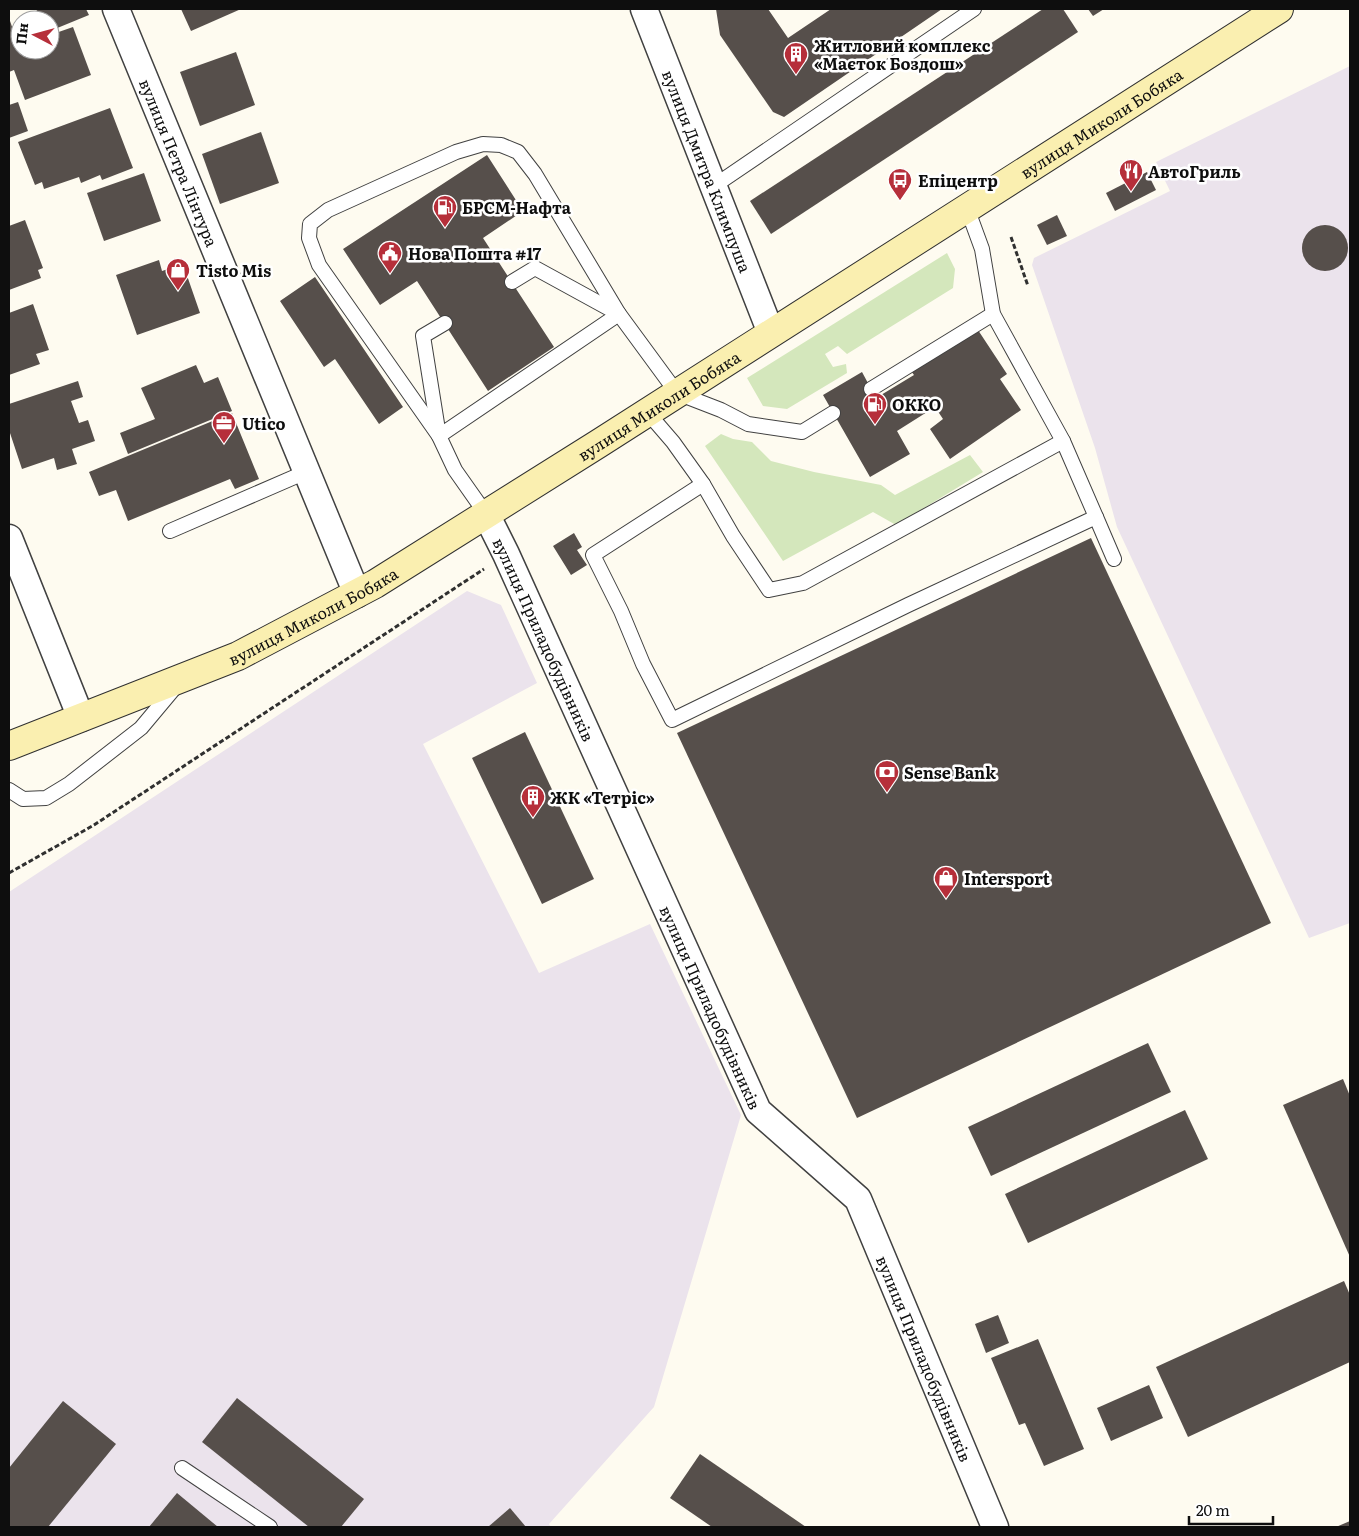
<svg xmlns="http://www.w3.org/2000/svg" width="1359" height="1536" viewBox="0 0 1359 1536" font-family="Literata,serif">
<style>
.industrial{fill:#ebe3ec}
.green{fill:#d4e7bc}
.building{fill:#564f4b}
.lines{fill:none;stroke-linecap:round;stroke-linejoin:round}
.lane-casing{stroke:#414141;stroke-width:16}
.street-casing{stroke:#414141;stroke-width:29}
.secondary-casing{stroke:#303030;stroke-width:30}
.path{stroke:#303030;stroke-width:3;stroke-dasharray:5 2.5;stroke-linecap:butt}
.lane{stroke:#fff;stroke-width:14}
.street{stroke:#fff;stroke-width:26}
.secondary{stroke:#faefb0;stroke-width:28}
.labels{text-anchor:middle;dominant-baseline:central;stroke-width:5;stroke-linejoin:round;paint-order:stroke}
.poi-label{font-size:16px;font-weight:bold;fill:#0e0e0e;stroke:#fff;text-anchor:start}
.street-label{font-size:16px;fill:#0e0e0e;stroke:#fff}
</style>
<rect width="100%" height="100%" fill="#fefbf0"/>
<g class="industrial">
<polygon points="1350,66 1350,923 1309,938 1117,527 1095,448 1032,265 1034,258 1170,191 1156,162"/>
<polygon points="467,591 501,605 537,683 423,744 539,973 650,924 741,1115 654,1407 549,1524 551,1527 9,1527 9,892"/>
</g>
<g class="green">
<polygon points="947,253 955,269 953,288 847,354 838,346 825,354 833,367 846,364 847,373 787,409 763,406 747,378"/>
<polygon points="721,434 733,439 752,442 771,461 814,472 881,485 895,495 970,455 983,472 896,525 873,512 783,561 705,446"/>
</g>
<g class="building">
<polygon points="36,9 86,9 89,15 50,31 50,20 41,20"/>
<polygon points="181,9 241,9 191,31"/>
<polygon points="716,9 768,9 788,38 831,9 942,9 784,117 773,112 720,35"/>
<polygon points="1043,9 1063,9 1078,32 771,234 750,201"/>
<polygon points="1088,9 1104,9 1093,16"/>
<polygon points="9,18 20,50 50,50 50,35 73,27 91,75 25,100 14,70 9,72"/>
<polygon points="236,52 255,105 200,126 180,72"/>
<polygon points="18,102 28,131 9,138 9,105"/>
<polygon points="110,108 133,168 102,180 100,175 81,183 79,177 44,189 42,182 35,185 18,142"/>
<polygon points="261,132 279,183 220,204 202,154"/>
<polygon points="487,155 523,211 483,238 554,347 488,391 417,281 380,305 343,249"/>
<polygon points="1147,172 1156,190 1115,211 1106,193"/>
<polygon points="144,173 161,221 104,241 87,193"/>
<polygon points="1057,215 1067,236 1047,245 1037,225"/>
<polygon points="25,220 43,268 38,270 41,278 9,290 9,226"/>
<circle cx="1325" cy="248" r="23"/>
<polygon points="159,260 162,271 183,264 200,313 137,335 116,275"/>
<polygon points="315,277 403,407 379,424 335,359 324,367 280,301"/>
<polygon points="33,304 49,350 36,354 40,364 9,375 9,313"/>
<polygon points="976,327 1007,374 1000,379 1021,410 950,459 930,429 943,419 935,407 897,431 910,454 870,477 823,395 862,372 876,398 914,375 911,371"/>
<polygon points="196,365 204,383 218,377 232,411 128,454 120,433 155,419 141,388"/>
<polygon points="78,381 83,397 71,401 79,423 88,420 95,441 72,449 77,464 57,470 54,458 22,469 9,430 9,404"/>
<polygon points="232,413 259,479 235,489 230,479 128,521 116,490 99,496 89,472"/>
<polygon points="574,533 582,547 577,550 587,565 571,575 553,546"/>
<polygon points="1091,538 1271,923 857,1118 677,733"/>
<polygon points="525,732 594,879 542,904 472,758"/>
<polygon points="1148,1043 1171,1092 991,1176 968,1127"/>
<polygon points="1343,1079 1350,1096 1350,1257 1283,1105"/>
<polygon points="1185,1110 1208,1159 1028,1243 1005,1194"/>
<polygon points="1344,1281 1350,1295 1350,1362 1188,1437 1156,1367"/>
<polygon points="998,1315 1009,1343 986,1353 975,1324"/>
<polygon points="1038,1339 1084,1449 1044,1466 1025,1423 1019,1425 991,1358"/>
<polygon points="1149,1385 1163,1418 1111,1441 1097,1408"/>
<polygon points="237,1398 364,1499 341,1527 309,1527 202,1442"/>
<polygon points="63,1401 116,1444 48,1527 9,1527 9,1468"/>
<polygon points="700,1454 806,1527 712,1527 670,1498"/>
<polygon points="177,1493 218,1527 149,1527"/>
<polygon points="510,1508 526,1527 488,1527"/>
<polygon points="1350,1521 1350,1527 1336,1527"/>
</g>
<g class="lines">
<g class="lane-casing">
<g id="lane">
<polygon points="483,144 501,145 518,152 535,174 619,314 439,436 319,265 309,238 310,224 328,210 456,152"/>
<polyline points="714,186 974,9"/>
<polyline points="512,282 535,268 619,314 677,393 721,410 748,424 802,432 833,413"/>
<polyline points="445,323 423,336 439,436 455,470 486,514"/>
<polyline points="871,389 993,314"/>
<polyline points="648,413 673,442 703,484 733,536 769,590 803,583 1063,441"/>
<polyline points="703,484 593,555 621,611 643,664 672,720 908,605 1096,517 1063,441 993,314 982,249 967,208"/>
<polyline points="1096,517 1114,559"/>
<polyline points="170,531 306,472"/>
<polyline points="9,790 23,799 46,798 69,784 141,728 177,685"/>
<polyline points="182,1468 270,1527"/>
</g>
</g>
<g class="street-casing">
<g id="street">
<path id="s1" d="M 116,9 L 357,594"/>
<path id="s2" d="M 644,9 L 771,333"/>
<path id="s3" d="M 486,514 L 506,554 L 758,1111 L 858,1199 L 995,1527"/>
<polyline points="9,538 81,718"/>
</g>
</g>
<g class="secondary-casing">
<g id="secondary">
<path id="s4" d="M 9,746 L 238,656 L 375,584 L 598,444 L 1279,9"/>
</g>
</g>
<g class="path">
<polyline points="1011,237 1028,286"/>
<polyline points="9,873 94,825 484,569"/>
</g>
<use href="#lane" class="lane"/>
<use href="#street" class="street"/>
<use href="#secondary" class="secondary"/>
</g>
<defs>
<g id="building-pin" transform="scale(1.25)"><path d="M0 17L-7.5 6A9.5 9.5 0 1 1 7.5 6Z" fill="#b62f3a" stroke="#fff"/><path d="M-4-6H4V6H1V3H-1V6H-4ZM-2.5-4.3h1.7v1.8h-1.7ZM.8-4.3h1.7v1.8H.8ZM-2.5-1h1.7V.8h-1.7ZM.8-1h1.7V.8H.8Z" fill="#fff"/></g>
<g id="restaurant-pin" transform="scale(1.25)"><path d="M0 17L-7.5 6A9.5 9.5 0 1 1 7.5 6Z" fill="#b62f3a" stroke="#fff"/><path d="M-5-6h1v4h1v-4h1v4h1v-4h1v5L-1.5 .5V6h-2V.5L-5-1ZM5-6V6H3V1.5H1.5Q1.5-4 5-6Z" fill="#fff"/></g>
<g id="bus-pin" transform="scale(1.25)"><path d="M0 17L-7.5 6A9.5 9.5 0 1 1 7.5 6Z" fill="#b62f3a" stroke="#fff"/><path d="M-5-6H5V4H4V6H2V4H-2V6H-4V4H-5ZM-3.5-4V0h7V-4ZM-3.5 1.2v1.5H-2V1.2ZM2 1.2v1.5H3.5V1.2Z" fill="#fff"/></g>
<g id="fuel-pin" transform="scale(1.25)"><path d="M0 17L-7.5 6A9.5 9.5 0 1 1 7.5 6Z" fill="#b62f3a" stroke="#fff"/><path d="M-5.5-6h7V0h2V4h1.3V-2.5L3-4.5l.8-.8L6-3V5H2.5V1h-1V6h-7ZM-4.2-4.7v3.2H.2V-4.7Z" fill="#fff"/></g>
<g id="civic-pin" transform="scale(1.25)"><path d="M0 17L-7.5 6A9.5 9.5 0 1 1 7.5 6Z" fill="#b62f3a" stroke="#fff"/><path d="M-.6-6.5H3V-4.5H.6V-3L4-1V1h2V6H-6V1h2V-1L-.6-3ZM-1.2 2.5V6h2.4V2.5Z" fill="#fff"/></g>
<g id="shop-pin" transform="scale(1.25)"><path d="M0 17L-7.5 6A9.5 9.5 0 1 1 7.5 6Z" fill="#b62f3a" stroke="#fff"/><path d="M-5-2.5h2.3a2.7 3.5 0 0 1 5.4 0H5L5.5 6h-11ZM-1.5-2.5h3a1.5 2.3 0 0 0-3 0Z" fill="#fff"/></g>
<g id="office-pin" transform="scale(1.25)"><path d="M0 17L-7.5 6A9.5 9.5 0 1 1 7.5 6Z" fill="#b62f3a" stroke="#fff"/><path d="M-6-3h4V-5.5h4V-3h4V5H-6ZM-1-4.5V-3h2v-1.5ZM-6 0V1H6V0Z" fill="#fff"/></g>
<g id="bank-pin" transform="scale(1.25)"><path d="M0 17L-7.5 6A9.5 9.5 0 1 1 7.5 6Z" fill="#b62f3a" stroke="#fff"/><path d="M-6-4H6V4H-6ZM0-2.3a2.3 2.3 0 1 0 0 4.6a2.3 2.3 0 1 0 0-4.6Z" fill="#fff"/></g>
</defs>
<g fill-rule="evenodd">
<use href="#building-pin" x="796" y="54"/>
<use href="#restaurant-pin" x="1131" y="171"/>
<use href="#bus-pin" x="900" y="180"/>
<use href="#fuel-pin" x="445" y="207"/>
<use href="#civic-pin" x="390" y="253"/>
<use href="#shop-pin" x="178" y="270"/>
<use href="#fuel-pin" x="875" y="404"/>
<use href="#office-pin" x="224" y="423"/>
<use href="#bank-pin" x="887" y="772"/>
<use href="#building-pin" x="533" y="797"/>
<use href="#shop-pin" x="946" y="878"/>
</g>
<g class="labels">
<g class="poi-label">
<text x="814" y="45">Житловий комплекс<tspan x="814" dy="18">«Маєток Боздош»</tspan></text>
<text x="1148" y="171">АвтоГриль</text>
<text x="918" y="180">Епіцентр</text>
<text x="462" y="207">БРСМ-Нафта</text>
<text x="408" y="253">Нова Пошта #17</text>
<text x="196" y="270">Tisto Mis</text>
<text x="892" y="404">ОККО</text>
<text x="242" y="423">Utico</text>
<text x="904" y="772">Sense Bank</text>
<text x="550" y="797">ЖК «Тетріс»</text>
<text x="964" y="878">Intersport</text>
</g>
<g class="street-label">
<text stroke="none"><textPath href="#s4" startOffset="1261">вулиця Миколи Бобяка</textPath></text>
<text stroke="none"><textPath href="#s1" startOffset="166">вулиця Петра Лінтура</textPath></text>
<text stroke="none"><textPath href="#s2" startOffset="174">вулиця Дмитра Климпуша</textPath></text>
<text stroke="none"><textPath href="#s4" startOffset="736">вулиця Миколи Бобяка</textPath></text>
<text stroke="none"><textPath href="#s4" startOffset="331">вулиця Миколи Бобяка</textPath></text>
<text stroke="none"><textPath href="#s3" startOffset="138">вулиця Приладобудівників</textPath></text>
<text stroke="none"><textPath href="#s3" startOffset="542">вулиця Приладобудівників</textPath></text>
<text stroke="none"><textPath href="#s3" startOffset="962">вулиця Приладобудівників</textPath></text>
</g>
</g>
<rect width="1359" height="1536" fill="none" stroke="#0e0e0e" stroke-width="20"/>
<g transform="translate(35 35) rotate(276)"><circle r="24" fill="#ffffff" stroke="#9f9f9f"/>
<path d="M0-4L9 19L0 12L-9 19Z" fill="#b62f3a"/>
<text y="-8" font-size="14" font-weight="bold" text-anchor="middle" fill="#0e0e0e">Пн</text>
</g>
<path d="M1189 1516v8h84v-8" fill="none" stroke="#0e0e0e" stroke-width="2.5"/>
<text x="1196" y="1516" font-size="15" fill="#0e0e0e" stroke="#ffffff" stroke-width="4" paint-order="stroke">20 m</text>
</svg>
